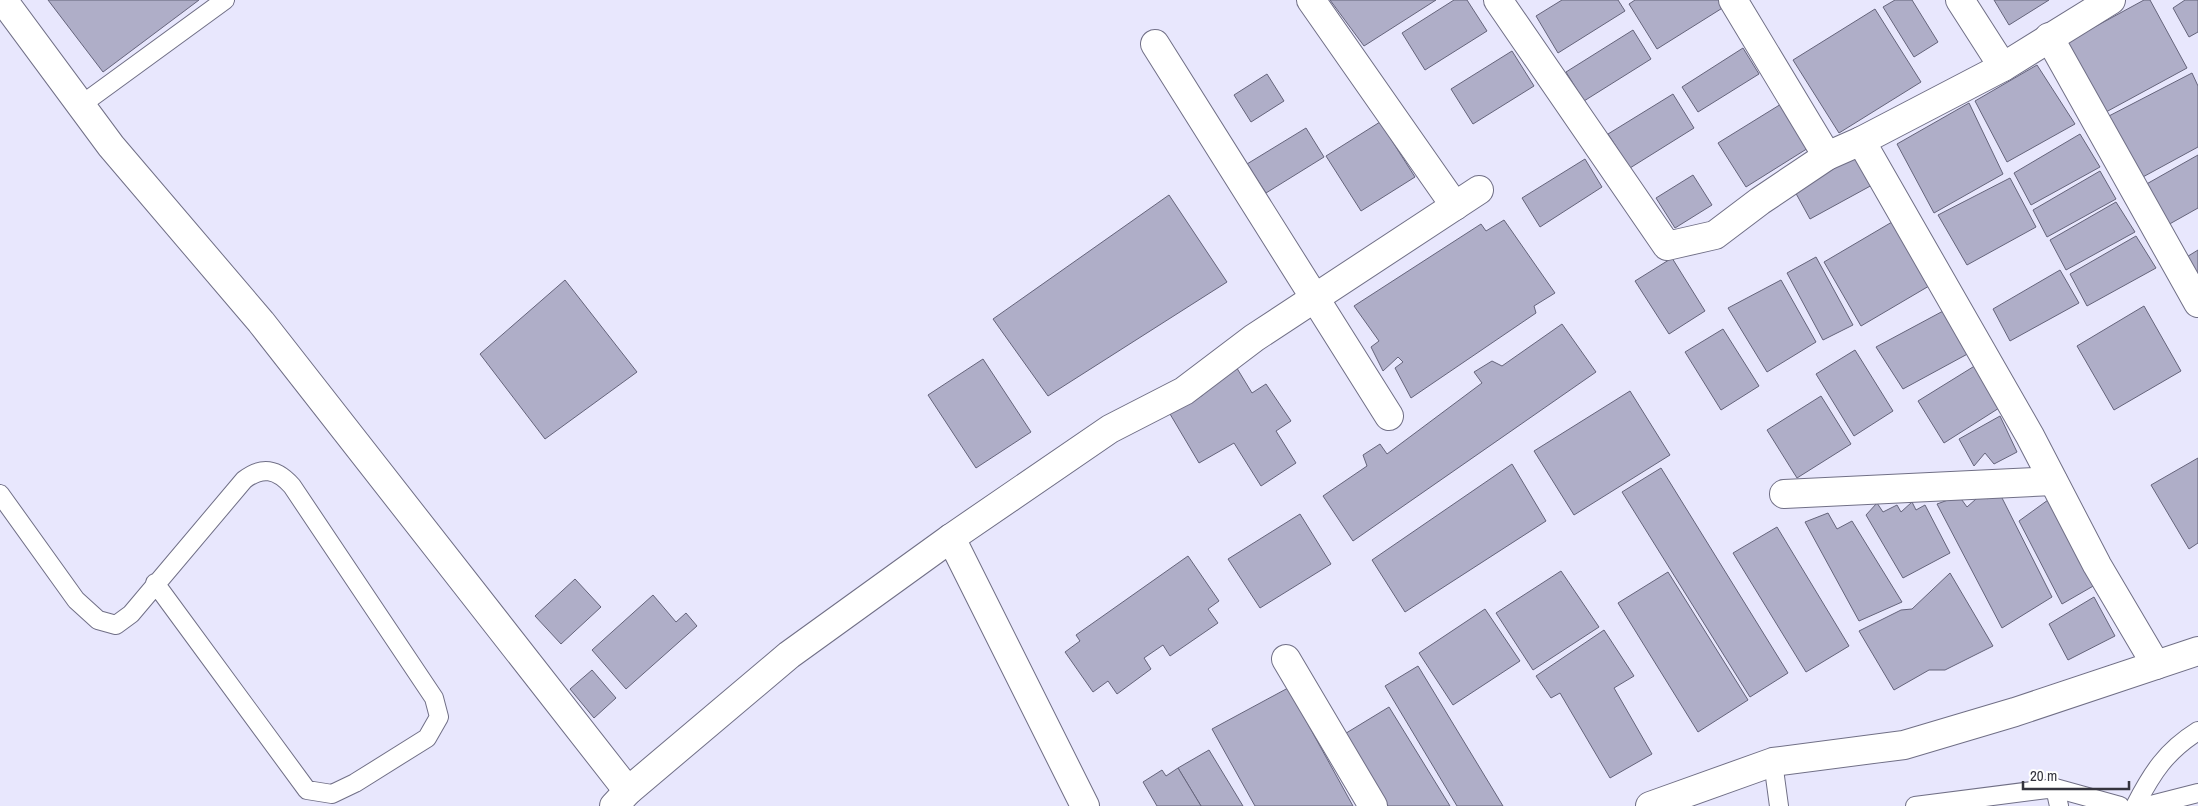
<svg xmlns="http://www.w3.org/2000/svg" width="2198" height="806" viewBox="0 0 2198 806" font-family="'Archivo Narrow',sans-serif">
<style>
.building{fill:#afaec8;stroke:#65647b}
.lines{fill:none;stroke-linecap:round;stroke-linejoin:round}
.service-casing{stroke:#706f86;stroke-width:20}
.minor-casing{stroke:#706f86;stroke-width:30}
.service{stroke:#fff;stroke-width:18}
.minor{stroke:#fff;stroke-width:28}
</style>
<rect width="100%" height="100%" fill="#e8e7fd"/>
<g class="building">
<polygon points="48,0 199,0 103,72"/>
<polygon points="1330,0 1436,0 1364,46"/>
<polygon points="1454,0 1467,0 1487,31 1425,70 1402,33"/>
<polygon points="1562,0 1618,0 1625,11 1558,53 1536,16"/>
<polygon points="1635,0 1720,0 1724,7 1657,49 1629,4"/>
<polygon points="1895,0 1912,0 1938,42 1914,57 1883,7"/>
<polygon points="1994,0 2049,0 2009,25"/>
<polygon points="2144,0 2150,0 2187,68 2106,112 2067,42"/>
<polygon points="2185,0 2198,0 2198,32 2189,37 2173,8"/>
<polygon points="1875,9 1921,82 1839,133 1793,60"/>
<polygon points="1633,30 1651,59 1584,101 1566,72"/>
<polygon points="1743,48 1759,74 1698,112 1682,87"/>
<polygon points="1512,51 1534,86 1473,124 1451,89"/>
<polygon points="2037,65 2075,124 2007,162 1975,101"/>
<polygon points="2192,73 2198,86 2198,147 2141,178 2107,117"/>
<polygon points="1267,74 1284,101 1251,122 1234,95"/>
<polygon points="1673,94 1694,128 1630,168 1608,134"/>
<polygon points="1786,101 1813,145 1746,187 1718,143"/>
<polygon points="1969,103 2003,174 1934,213 1897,144"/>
<polygon points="1380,122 1415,177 1361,211 1326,156"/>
<polygon points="1306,128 1324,157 1266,193 1247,164"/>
<polygon points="2080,134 2100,167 2031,205 2014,173"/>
<polygon points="1854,153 1874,184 1810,219 1793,188"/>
<polygon points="2198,155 2198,208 2166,226 2143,186"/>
<polygon points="1585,159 1602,187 1540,227 1522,198"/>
<polygon points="2100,171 2116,199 2047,237 2033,210"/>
<polygon points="1693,175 1712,205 1675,228 1656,198"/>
<polygon points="2010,178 2036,227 1967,265 1938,215"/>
<polygon points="1169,195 1227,282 1048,396 993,319"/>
<polygon points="2116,202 2135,232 2066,270 2050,240"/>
<polygon points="1504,220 1555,293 1534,306 1536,313 1411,398 1395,368 1403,362 1398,357 1383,371 1371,347 1379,341 1354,306 1481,224 1486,231"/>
<polygon points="1892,222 1929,286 1861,326 1824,262"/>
<polygon points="2136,236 2156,268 2087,306 2070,274"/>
<polygon points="2198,250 2198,282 2185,258"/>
<polygon points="1816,257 1853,325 1823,340 1787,273"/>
<polygon points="1672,258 1705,311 1669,334 1635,281"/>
<polygon points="2060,270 2079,303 2010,341 1993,309"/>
<polygon points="565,280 637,372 545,439 480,354"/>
<polygon points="1781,280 1816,342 1767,372 1728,308"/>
<polygon points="2144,306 2181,371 2114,410 2077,346"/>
<polygon points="1945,310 1973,351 1903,389 1876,347"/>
<polygon points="1562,324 1596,372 1353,541 1323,496 1367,466 1363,455 1380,444 1387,454 1482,383 1474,372 1492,361 1502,366"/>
<polygon points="1723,329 1759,386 1721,410 1685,352"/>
<polygon points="1855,350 1893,411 1854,436 1816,374"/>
<polygon points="983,359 1031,432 976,468 928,395"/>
<polygon points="1981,362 2007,403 1944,443 1918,401"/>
<polygon points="1235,365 1252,393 1266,384 1291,421 1276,431 1296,463 1261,486 1234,443 1199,463 1170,414 1203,395 1199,387"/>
<polygon points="1630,391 1670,455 1574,515 1534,451"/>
<polygon points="1821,396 1851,444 1797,478 1767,430"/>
<polygon points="2000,416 2017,452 1994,464 1985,453 1974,466 1959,439"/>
<polygon points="2198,458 2198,543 2189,549 2151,485"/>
<polygon points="1512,464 1546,521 1405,612 1372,560"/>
<polygon points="1661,468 1788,673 1750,697 1622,492"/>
<polygon points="1998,490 2052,597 2002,628 1937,504 1959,496 1967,507 1985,491 1987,499"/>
<polygon points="2048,500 2095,585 2062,604 2019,521"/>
<polygon points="1912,502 1916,510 1925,505 1950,553 1903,578 1866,515 1877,503 1883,512 1897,505 1901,512"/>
<polygon points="1828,513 1837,529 1852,521 1902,602 1859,621 1805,522"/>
<polygon points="1300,514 1331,564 1260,608 1228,559"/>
<polygon points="1777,527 1849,646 1806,672 1733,553"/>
<polygon points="1188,556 1219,601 1208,609 1218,623 1170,656 1163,645 1144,658 1151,669 1117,694 1108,681 1093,692 1065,652 1080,641 1076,635"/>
<polygon points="1561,571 1599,627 1533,670 1496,613"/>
<polygon points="1668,572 1748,700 1698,732 1618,603"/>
<polygon points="1950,573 1993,646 1945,670 1929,670 1894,690 1859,631 1901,610 1912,609"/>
<polygon points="575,579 601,607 561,644 535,616"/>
<polygon points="653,595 676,622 686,613 697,626 626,689 592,650"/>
<polygon points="2094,597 2115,636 2068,660 2049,624"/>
<polygon points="1485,609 1520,661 1453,705 1419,653"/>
<polygon points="1604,630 1634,676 1614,688 1652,754 1610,778 1560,693 1551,698 1536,676"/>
<polygon points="1418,666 1503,806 1457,806 1385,686"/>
<polygon points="592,670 616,698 594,718 570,689"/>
<polygon points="1288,688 1353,806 1255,806 1212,729"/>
<polygon points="1389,707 1450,806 1388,806 1343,735"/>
<polygon points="1209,750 1243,806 1201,806 1178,768"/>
<polygon points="1178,768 1201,806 1157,806 1143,782 1162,770 1166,776"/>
</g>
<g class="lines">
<g class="service-casing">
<g id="service">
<polyline points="81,105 225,0"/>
<path d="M 0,494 L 76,600 L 98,620 L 116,625 L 131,614 L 244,480 C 262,466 277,469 292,486 L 434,698 L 439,717 L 427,738 L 355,783 L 332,794 L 307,790 L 155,583"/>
<polyline points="1773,762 1779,806"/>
<polyline points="2055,788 2120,806"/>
<polyline points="1915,806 2055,788 2059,806"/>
<path d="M 2135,806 C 2152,773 2166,751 2198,731"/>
<polyline points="2147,806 2198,793"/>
</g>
</g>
<g class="minor-casing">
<g id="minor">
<polyline points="3,0 111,146 261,322 628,791"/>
<polyline points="1311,0 1455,206"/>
<polyline points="1498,0 1667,246 1715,235 1760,201 1827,156 1861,141"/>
<polyline points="1733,0 1827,156"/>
<polyline points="1960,0 2003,67"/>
<polyline points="2111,0 2003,67 1861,141 2030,436 2097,565 2156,665"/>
<polyline points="2049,37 2198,303"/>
<polyline points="1155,44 1389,416"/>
<polyline points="1784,494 2053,481"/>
<polyline points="951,538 1085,806"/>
<polyline points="1286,659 1373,806"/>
<polyline points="614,806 628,791 789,655 951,538 1110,429 1184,391 1254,338 1479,190"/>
<polyline points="1650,806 1773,762 1904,745 2015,712 2198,651"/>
</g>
</g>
<use href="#service" class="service"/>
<use href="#minor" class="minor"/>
</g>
<path d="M2023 781v8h106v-8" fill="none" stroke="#34343e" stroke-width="2.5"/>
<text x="2030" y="781" font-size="15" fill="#34343e" stroke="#ffffff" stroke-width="4" paint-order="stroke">20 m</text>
</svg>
